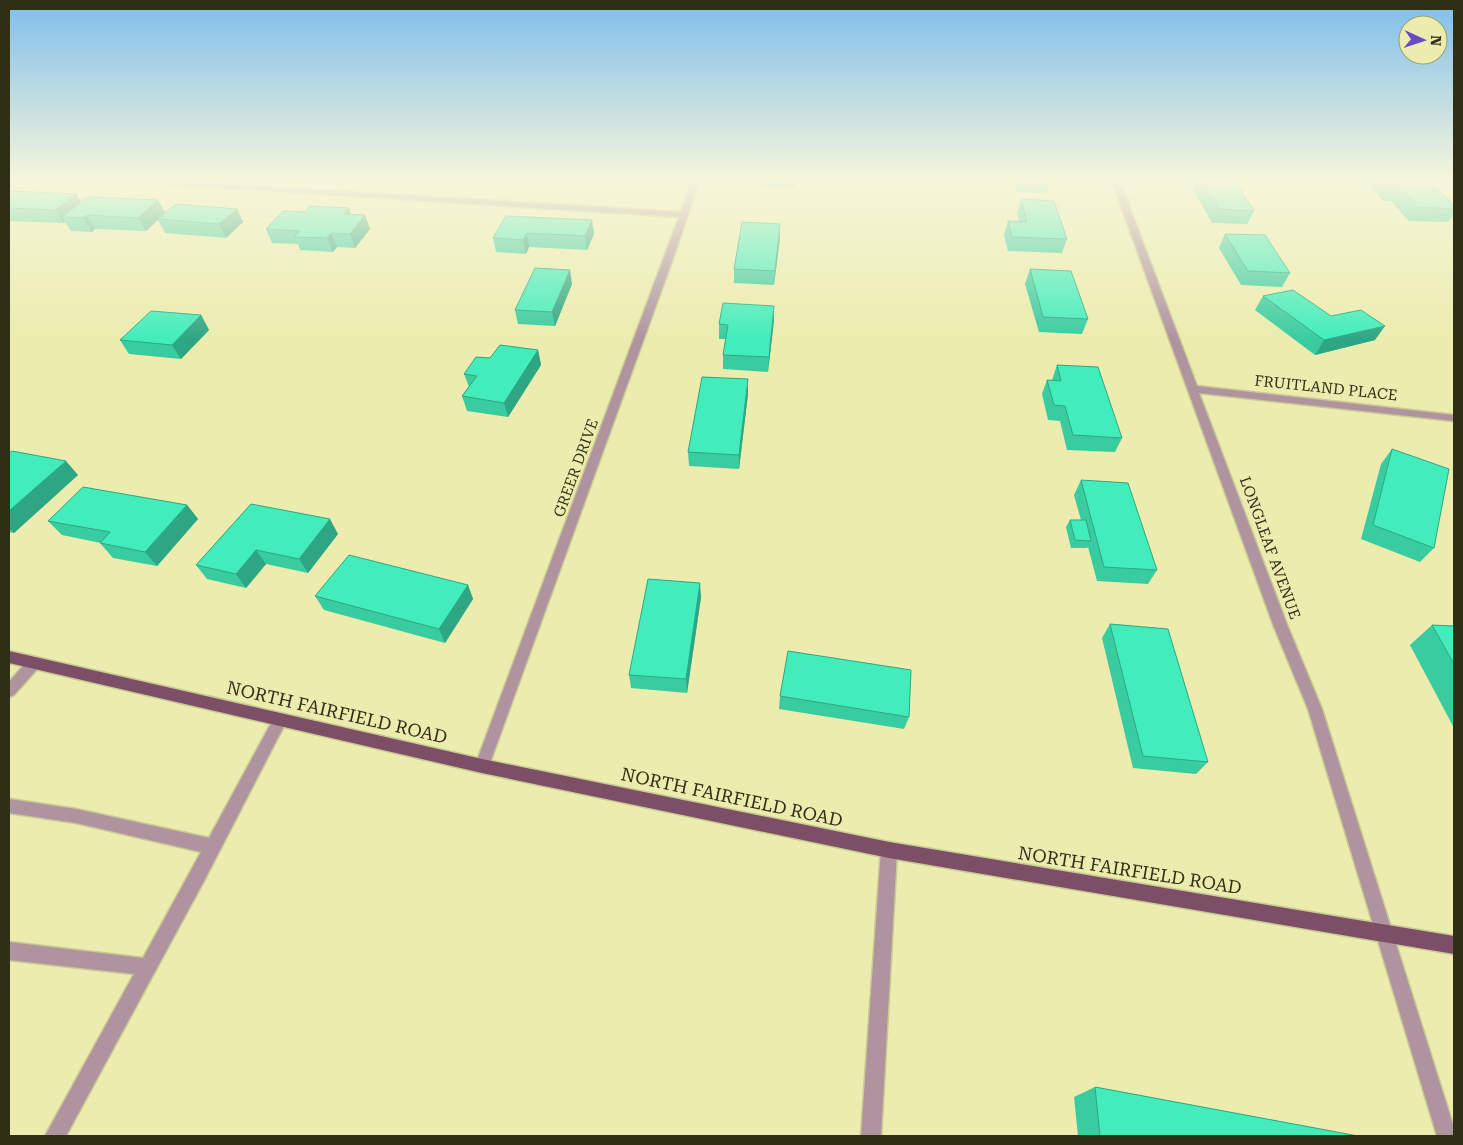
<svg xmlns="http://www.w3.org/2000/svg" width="1463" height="1145" viewBox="0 0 1463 1145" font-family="'Roboto Serif',serif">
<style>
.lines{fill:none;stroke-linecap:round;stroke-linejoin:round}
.minor-casing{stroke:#c9ca93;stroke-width:3}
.major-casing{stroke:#c9ca93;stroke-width:3}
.minor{fill:#af94a0;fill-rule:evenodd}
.major{fill:#7c4f66;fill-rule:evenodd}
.wall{fill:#3acca1}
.shaded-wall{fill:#2fa683}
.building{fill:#43edbb;stroke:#2fa683}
.labels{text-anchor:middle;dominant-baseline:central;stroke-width:4;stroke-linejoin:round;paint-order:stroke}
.street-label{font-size:15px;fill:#2f2f16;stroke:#ebecae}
.near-street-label{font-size:18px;fill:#2f2f16;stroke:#ebecae}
</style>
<rect width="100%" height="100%" fill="#ebecae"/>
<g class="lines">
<g class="minor-casing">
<g id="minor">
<polygon points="106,179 140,179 681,212 692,179 700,179 675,253 487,771 482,773 477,771 475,766 679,217 110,181"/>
<polygon points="1111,179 1119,179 1197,386 1454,415 1454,421 1199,393 1288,627 1322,709 1454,1128 1454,1136 1437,1136 1308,709 1274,627"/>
<polygon points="34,657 39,659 41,663 39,667 14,695 9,697 9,682 29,659"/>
<polygon points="280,714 285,716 287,720 285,724 205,879 66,1136 45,1136 134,974 9,960 9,942 143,958 201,852 76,823 9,813 9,799 76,809 209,838 275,716"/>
<polygon points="889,842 895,844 897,850 881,1136 861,1136 881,850 883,844"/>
</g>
</g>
<g class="major-casing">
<polygon id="major" points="9,651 482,759 889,842 1454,936 1454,954 889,858 482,773 9,663"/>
</g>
<use href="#minor" class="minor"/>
<use href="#major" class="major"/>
</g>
<g class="wall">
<polygon points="553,179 631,179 628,186 554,183"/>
<polygon points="756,179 796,179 795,188 756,186"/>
<polygon points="999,179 1051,179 1051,180 1047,193 1017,192 1015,184 1000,183"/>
<polygon points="1197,179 1233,179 1254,211 1247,224 1212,223 1193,189"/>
<polygon points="1369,179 1427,179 1454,205 1454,214 1448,222 1409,221 1391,201 1383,201 1367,182"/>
<polygon points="9,191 76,194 81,202 165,213 237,209 243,222 226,238 165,233 158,220 146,231 95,229 92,232 71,231 65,222 64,223 9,221"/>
<polygon points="1021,199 1067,239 1062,253 1008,251 1004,235 1008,221 1019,222 1017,213"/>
<polygon points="352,215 370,229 355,248 337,247 333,252 300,250 298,244 272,243 266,229"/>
<polygon points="592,220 594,234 587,250 529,247 526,254 496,252 493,238"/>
<polygon points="1225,234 1290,273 1282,287 1241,285 1219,248"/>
<polygon points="780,238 774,285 734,283 734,269"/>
<polygon points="1030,269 1088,319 1082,334 1039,332 1025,284"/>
<polygon points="572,284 555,326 518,324 515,310"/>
<polygon points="1263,296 1331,316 1375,340 1315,355 1255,310"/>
<polygon points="201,315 209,330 181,359 129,354 120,340"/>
<polygon points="774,320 768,372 723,369 723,355 726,339 719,339 719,324"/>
<polygon points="538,350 541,365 508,417 467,411 462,396 469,387 464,374 490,358"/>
<polygon points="1057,365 1122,438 1115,452 1067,450 1060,421 1048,420 1042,394 1047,380 1052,380"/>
<polygon points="748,394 739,469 689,466 688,452"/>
<polygon points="1392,449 1434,548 1420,562 1361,539 1381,464"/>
<polygon points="9,453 78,475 14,533 9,532"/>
<polygon points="1081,480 1157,570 1148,584 1097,581 1088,547 1087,548 1071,548 1066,527 1070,520 1081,520 1074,495"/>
<polygon points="251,504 338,534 308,573 266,564 246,588 207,579 196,565"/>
<polygon points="187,505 198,519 157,566 113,558 100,543 101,543 62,535 48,521"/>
<polygon points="468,585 473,599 445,643 324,610 315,596"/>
<polygon points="701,597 687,693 631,688 629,675"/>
<polygon points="1110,624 1208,762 1196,774 1133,768 1102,638"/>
<polygon points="1432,625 1454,626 1454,728 1410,645"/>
<polygon points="780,696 909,717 904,729 779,709"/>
<polygon points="1095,1087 1358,1136 1078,1136 1074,1097"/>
</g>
<g class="shaded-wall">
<polygon points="628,179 631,179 628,186"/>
<polygon points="76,194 84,207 62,217 65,222 64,223 55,210"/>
<polygon points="158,200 166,214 158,219 158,220 146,231 138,218"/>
<polygon points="349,208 354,222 344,214"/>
<polygon points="237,209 243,222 226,238 219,224"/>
<polygon points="87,215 95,229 92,232 83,218"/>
<polygon points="365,215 370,229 355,248 350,234"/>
<polygon points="592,220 594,234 587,250 585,236"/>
<polygon points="780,224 780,238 774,285 775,271"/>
<polygon points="331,233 337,247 333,252 327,238"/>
<polygon points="527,233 529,247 526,254 523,240"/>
<polygon points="570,270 572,284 555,326 552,312"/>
<polygon points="774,306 774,320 768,372 769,357"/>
<polygon points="201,315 209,330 181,359 172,345"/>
<polygon points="1385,326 1375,340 1315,355 1324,340"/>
<polygon points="538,350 541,365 508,417 504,403"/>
<polygon points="748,379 748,394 739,469 739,455"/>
<polygon points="66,461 78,475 14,533 9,528 9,511"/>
<polygon points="187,505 198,519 157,566 145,552"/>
<polygon points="330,519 338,534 308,573 299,559"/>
<polygon points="256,550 266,564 246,588 236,574"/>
<polygon points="700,583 701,597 687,693 686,679"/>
<polygon points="468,585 473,599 445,643 439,629"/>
</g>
<g class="building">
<polygon points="1025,179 1051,179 1051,180"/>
<polygon points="1200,179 1233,179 1254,211 1218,209"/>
<polygon points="1384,179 1427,179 1454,205 1454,209 1418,207 1399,187 1392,187"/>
<polygon points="9,191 76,194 55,210 9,208"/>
<polygon points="88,197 158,200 138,218 87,215 83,218 62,217"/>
<polygon points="1021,199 1054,201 1067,239 1012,237 1008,221 1027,222"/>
<polygon points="176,204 237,209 219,224 158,219"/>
<polygon points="310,206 349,208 344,214 365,215 350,234 331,233 327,238 294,237 300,231 266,229 283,211 305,212"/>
<polygon points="506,216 592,220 585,236 527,233 523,240 493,238"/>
<polygon points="742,222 780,224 775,271 734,269"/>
<polygon points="1225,234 1265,235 1290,273 1248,271"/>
<polygon points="535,268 570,270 552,312 515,310"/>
<polygon points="1030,269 1071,271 1088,319 1043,317"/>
<polygon points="1293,290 1331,316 1361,310 1385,326 1324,340 1263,296"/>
<polygon points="723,303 774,306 769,357 723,355 728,325 719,324"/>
<polygon points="151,311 201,315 172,345 120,340"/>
<polygon points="500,345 538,350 504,403 462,396 477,376 464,374 476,357 490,358"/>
<polygon points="1057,365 1098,367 1122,438 1073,435 1065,406 1054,405 1047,380 1061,381"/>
<polygon points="702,377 748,379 739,455 688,452"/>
<polygon points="1392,449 1449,469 1434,548 1373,525"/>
<polygon points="12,451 66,461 9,511 9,453"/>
<polygon points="1081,480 1128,483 1157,570 1104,567"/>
<polygon points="83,487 187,505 145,552 100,543 110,532 48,521"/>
<polygon points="251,504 330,519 299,559 256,550 236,574 196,565"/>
<polygon points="1070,520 1086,520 1091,541 1075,540"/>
<polygon points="349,555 468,585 439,629 315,596"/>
<polygon points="648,579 700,583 686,679 629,675"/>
<polygon points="1110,624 1168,629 1208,762 1143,756"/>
<polygon points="1432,625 1454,626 1454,664"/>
<polygon points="788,651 911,670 909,717 780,696"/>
<polygon points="1095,1087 1358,1136 1100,1136"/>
</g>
<linearGradient id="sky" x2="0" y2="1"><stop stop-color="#7ebeec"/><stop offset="0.53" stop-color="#f6f6db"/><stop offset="1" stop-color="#f6f6db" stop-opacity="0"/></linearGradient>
<rect width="1463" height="339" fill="url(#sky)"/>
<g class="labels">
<g class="street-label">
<text transform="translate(1326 388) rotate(6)">FRUITLAND PLACE</text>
<text transform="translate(576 468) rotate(-70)">GREER DRIVE</text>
<text transform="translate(1270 548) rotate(70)">LONGLEAF AVENUE</text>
</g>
<g class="near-street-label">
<text transform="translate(337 712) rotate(13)">NORTH FAIRFIELD ROAD</text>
<text transform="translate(732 797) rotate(12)">NORTH FAIRFIELD ROAD</text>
<text transform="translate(1130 870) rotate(9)">NORTH FAIRFIELD ROAD</text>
</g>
</g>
<rect width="1463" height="1145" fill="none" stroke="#2f2f16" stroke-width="20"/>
<g transform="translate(1423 40) rotate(93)"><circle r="24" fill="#ebecae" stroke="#a0a071"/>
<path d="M0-4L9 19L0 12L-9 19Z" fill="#664bc4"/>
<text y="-8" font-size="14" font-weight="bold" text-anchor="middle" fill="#2f2f16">N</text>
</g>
</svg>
